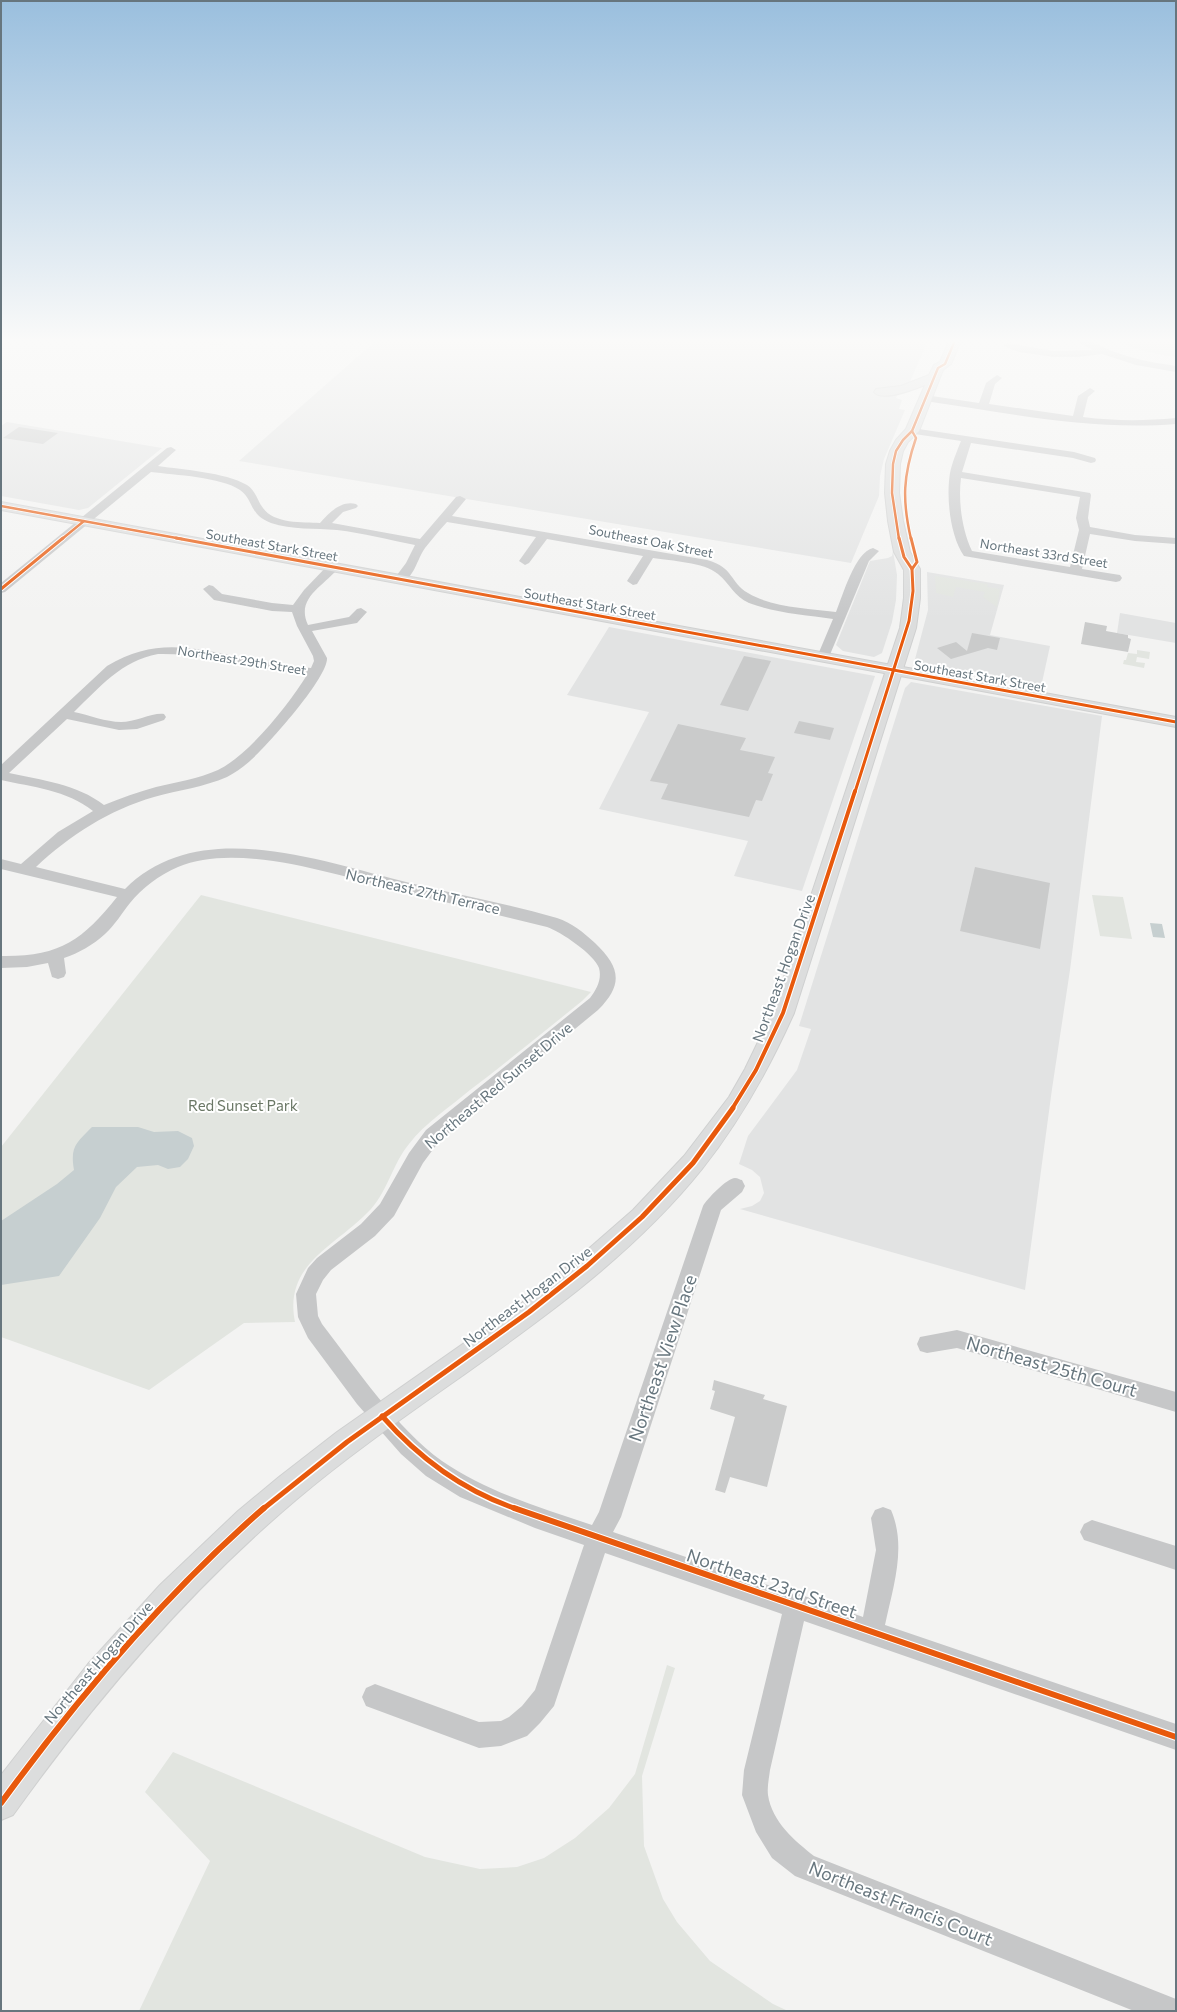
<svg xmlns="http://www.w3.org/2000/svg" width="1177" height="2012" viewBox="0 0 1177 2012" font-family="Commissioner,sans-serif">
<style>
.built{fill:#e2e3e3}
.green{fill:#e2e5e0}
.water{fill:#c6cfd0}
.building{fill:#cacbcb}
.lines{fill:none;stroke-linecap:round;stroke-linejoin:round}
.major-casing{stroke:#cfd0d0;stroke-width:2}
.highway-casing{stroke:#cfd0d0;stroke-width:2}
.minor{fill:#c6c7c8;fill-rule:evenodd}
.major{fill:#dcdddd;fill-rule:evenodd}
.highway{fill:#dcdddd;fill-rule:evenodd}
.cycleway-far4-casing{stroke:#fff;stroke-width:4}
.cycleway-far3-casing{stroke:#fff;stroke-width:5}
.cycleway-far2-casing{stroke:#fff;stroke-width:6}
.cycleway-far1-casing{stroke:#fff;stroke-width:8}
.cycleway-casing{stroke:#fff;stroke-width:8}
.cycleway-far4{stroke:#e8590c;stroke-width:2.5}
.cycleway-far3{stroke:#e8590c;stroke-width:3}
.cycleway-far2{stroke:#e8590c;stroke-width:4}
.cycleway-far1{stroke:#e8590c;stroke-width:5}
.cycleway{stroke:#e8590c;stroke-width:6}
.labels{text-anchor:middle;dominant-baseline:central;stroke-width:4;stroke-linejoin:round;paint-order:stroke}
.far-street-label{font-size:13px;fill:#67767e;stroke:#fff}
.street-label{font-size:15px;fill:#67767e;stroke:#fff}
.park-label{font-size:15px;fill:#6a7765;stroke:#fff}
.near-street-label{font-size:18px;fill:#67767e;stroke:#fff}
</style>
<rect width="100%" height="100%" fill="#f3f3f2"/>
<g class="built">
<polygon points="167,338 231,338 221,346"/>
<polygon points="379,338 929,338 909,384 902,385 896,398 902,400 899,409 905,410 884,459 880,476 879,496 851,563 239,461"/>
<polygon points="7,422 162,448 88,508 79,510 1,496 1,426"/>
<polygon points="893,551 897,575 896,600 892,622 882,653 874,657 843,651 836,645 870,561 888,558 892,556"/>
<polygon points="927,572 1004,585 990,635 1050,646 1041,687 919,666 914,663 928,610"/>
<polygon points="1120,613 1176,623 1176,643 1117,633"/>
<polygon points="609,627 875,676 802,891 734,876 748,841 599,809 649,712 567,695"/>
<polygon points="911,682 1102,716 1070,970 1052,1089 1025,1290 740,1209 752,1206 760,1201 764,1193 760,1177 752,1170 739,1164 748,1136 797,1070 811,1029 799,1026 905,688"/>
</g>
<g class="green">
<path d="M 1111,338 L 1176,338 L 1176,357 C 1153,354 1132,349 1111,338 Z"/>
<polygon points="935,576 988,584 987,587 1000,589 997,607 983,597 985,592 956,587 953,597 936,593"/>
<polygon points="1137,650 1150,652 1149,659 1137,657 1136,662 1145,663 1144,668 1123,664 1124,660 1126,660 1128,653 1137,654"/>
<path d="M 201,895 L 591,992 L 582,1001 C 545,1031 508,1061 470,1090 C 450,1107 425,1123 409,1144 C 393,1163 388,1190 371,1209 C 337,1246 283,1263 295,1322 L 244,1323 L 149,1390 L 1,1337 L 1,1147 Z"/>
<polygon points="1092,895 1123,897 1132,939 1100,936"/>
<polygon points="667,1665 675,1668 642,1776 644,1846 663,1899 677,1922 710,1961 773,2004 788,2011 139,2011 210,1861 145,1792 173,1752 425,1857 480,1869 517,1867 544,1858 575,1838 609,1808 635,1774"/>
</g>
<g class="water">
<polygon points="1150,923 1162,924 1165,938 1153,937"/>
<path d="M 92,1127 L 138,1127 L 154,1132 L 178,1131 L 192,1138 L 194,1146 L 188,1159 L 180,1167 L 168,1169 L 158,1165 L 137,1167 L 116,1187 L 100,1218 L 59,1276 L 1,1285 L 1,1221 L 57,1184 L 74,1170 C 70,1147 76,1143 92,1127 Z"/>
</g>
<g class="building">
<polygon points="19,427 58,433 43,444 3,438"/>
<polygon points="1085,622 1107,626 1106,631 1128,635 1128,638 1131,639 1128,652 1081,644"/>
<polygon points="972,633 1000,638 997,650 988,648 951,659 937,648 956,642 967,651"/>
<polygon points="744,656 771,661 748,711 720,705"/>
<polygon points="799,721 834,728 830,740 794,733"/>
<polygon points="678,724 746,738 740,750 775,757 768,773 773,774 762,801 756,800 749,817 661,799 668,784 650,781"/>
<polygon points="975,867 1050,883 1040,949 960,931"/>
<polygon points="714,1380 765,1395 763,1399 787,1406 767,1487 730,1477 725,1493 715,1490 735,1417 710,1409 715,1391 712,1390"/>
</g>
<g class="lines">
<g class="major-casing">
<polygon id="major" points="1,502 1176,717 1176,727 1,510"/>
</g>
<g class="highway-casing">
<path id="highway" d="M 950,338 L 962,338 L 951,364 L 943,370 L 919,431 L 908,442 L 903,451 L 900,464 L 899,493 L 903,521 L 910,552 L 920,569 L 920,598 L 916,628 L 794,1013 C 769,1069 740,1121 702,1169 C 594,1304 428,1388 297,1499 C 188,1591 96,1699 13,1815 L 1,1820 L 1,1775 L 88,1664 L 160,1585 L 238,1511 L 279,1477 L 337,1432 L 520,1304 L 578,1258 L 633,1210 L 684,1156 L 729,1097 L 745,1069 L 772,1013 L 900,628 L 904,598 L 904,570 L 894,552 L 888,521 L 885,493 L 886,464 L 890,451 L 896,440 L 906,429 L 925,385 C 915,389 881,402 874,392 L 876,389 L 901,386 L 929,375 L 934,365 L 940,362 Z"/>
</g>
<g class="minor">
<path d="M 1070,338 C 1088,338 1102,348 1118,353 C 1137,360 1156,363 1176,366 L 1176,372 L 1136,365 L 1102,354 L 1078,357 L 1054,357 L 1019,352 L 1003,346 L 1008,343 L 1054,351 L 1093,350 Z"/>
<path d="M 997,375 L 1002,378 L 995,384 L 989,404 L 1073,416 L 1078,396 L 1090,388 L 1095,391 L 1088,397 L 1083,417 C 1114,421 1144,421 1176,418 L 1176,424 C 1092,431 1008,413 925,401 L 920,398 L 925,395 L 979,403 L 986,383 Z"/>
<path d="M 912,428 L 1074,452 L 1095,458 L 1096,460 L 1095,462 L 1091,463 L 1073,458 L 971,443 L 962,472 L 1090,493 L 1091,495 L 1088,518 L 1090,527 L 1135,535 L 1176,538 L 1176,544 L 1135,541 L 1090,534 L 1082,569 L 1120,575 L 1122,578 L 1120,581 L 1116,582 L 964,556 C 950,536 946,497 950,473 C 952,463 957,451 961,441 L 908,433 L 907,431 L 908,429 ZM 961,478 L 1080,497 L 1076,518 L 1079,530 L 1070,567 L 972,551 C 962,530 958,501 961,478 Z"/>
<path d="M 171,447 L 176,450 L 158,466 C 184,470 224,472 247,485 C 256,491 257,500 263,508 C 274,524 303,522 320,523 C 329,513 341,500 356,504 L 358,506 L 356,508 L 343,512 L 332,523 L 420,539 L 456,497 L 460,496 L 466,499 L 452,516 L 707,560 C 735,568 729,582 748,593 C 773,608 807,608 836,612 C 843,595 855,552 873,548 L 879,551 L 869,561 L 829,657 L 823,661 L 817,657 L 833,619 C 805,615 775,613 749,603 C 734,596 730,584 718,574 C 704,562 671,561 653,558 L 637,584 L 633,585 L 627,581 L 643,556 L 547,539 L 529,563 L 525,565 L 519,561 L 536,537 L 447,522 C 439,531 432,539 425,548 C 417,559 414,579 400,583 L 394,579 L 406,563 L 415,545 C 389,540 363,533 337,530 C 315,528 292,530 271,523 C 249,515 254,500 240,490 C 221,477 175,475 151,472 L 5,592 L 1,593 L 1,583 L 167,448 Z"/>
<path d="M 333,563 L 339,567 C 325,586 295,597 308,625 L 349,617 L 357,609 L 361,608 L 367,612 L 357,623 L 312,631 L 327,658 C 328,678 266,747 250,761 C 243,767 235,773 227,777 C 204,787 179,790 154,797 C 109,810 70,835 36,867 L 125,889 C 199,814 322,862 410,883 C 459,895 508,904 557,918 C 572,923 583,932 595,943 C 620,967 624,984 598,1010 L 440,1140 L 423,1163 L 394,1216 L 375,1236 L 331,1270 L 323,1280 L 316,1294 L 318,1316 L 322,1324 C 356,1368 397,1429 442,1461 C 487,1492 541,1508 592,1525 L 599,1512 L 703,1206 C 707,1199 727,1178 735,1178 C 738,1178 740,1180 742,1180 L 745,1186 L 742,1192 L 721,1210 L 621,1517 L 613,1532 L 794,1594 L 796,1593 L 863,1617 L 876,1550 L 871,1518 L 875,1510 L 883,1507 L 891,1510 C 907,1547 893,1587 885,1625 L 1176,1724 L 1176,1750 L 804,1621 L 770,1770 C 769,1778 767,1787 768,1795 C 772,1822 795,1841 814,1856 L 1176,1999 L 1176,2011 L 1134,2011 L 795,1876 L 772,1858 L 756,1832 L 742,1795 L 744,1770 L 782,1614 L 605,1553 L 554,1706 L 540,1723 L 527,1736 L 501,1746 L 479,1748 L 366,1706 L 362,1697 L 366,1688 L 375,1684 L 479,1722 L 501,1721 L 509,1717 L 522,1706 L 535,1690 L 584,1545 L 535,1528 L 460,1497 L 426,1476 L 401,1454 L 357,1404 L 308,1338 L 298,1317 L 296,1294 L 308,1268 L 317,1258 L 361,1224 L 380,1204 L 409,1153 L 426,1130 L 590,998 C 597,989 602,979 599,968 C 595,955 560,931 547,927 C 498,915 449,903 400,891 C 339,876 238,841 178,867 C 159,875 142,888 130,903 C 122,913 115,925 105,934 C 93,945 79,953 64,958 L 66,973 L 64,977 L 58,979 L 52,977 L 48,963 L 27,967 L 1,968 L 1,956 C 59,957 82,941 117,897 L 1,869 L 1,859 L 21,864 L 58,832 L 93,811 C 67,790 32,787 1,780 L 1,765 L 107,666 C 153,638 190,647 239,657 C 263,662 287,666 311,668 L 314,661 L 313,656 L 297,626 L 292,612 L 272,611 L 214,600 L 203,589 L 209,585 L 213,586 L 222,594 L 272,603 L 293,605 L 304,590 L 329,564 ZM 158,654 C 209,653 258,670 307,675 C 289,704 249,755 218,770 C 198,779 177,782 156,787 C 138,792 121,798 104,805 C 77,784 41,780 9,773 L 67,719 L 119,730 L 137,729 L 164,720 L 166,717 L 164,714 C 154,712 135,722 121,722 C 106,722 89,715 74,712 C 100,687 121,661 158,654 Z"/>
<polygon points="957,1330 1176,1392 1176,1412 957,1348 927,1353 920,1351 917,1344 920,1337"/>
<polygon points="1092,1520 1176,1546 1176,1570 1084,1540 1080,1532 1084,1524"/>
</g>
<use href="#major" class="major"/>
<use href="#highway" class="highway"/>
<g class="cycleway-far4-casing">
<g id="cycleway-far4">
<polyline points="1,506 182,539"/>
<polyline points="62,539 84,521"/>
<polyline points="899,539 892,493 893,464 896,451 903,440 912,431 938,368 945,364 956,338"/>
<path d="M 911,539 C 902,500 903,476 916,438 L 912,431"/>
</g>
</g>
<g class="cycleway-far3-casing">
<g id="cycleway-far3">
<polyline points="176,538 1176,722"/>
<polyline points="911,538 917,562 912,569"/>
<polyline points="1,589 63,538"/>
<polyline points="855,792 909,621 913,591 912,569 904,557 899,538"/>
</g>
</g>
<g class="cycleway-far2-casing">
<polyline id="cycleway-far2" points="732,1109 756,1070 783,1013 855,791"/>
</g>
<g class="cycleway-far1-casing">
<g id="cycleway-far1">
<path d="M 382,1416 C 420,1459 463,1491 517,1509"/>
<polyline points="263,1509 347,1442 529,1312 587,1266 642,1217 693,1163 733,1108"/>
</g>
</g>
<g class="cycleway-casing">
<g id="cycleway">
<polyline points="514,1508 1176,1737"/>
<path d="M 1,1803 C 79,1696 164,1595 264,1508"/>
</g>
</g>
<use href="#cycleway-far4" class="cycleway-far4"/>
<use href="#cycleway-far3" class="cycleway-far3"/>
<use href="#cycleway-far2" class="cycleway-far2"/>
<use href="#cycleway-far1" class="cycleway-far1"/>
<use href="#cycleway" class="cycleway"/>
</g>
<linearGradient id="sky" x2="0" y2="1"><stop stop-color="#9abfde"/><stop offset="0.55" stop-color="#fafaf9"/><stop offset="1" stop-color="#fafaf9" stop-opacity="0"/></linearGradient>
<rect width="1177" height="620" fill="url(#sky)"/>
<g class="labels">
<g class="far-street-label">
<text transform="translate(651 541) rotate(11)">Southeast Oak Street</text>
<text transform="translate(272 545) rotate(10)">Southeast Stark Street</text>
<text transform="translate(1044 553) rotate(9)">Northeast 33rd Street</text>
<text transform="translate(590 604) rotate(10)">Southeast Stark Street</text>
<text transform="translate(242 660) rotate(9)">Northeast 29th Street</text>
<text transform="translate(980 676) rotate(10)">Southeast Stark Street</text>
</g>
<g class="street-label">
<text transform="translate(423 891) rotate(13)">Northeast 27th Terrace</text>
<text transform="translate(783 968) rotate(-70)">Northeast Hogan Drive</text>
<text transform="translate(498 1085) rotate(-40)">Northeast Red Sunset Drive</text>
<text transform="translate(527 1296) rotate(-37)">Northeast Hogan Drive</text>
<text transform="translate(98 1662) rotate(-49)">Northeast Hogan Drive</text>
</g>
<g class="park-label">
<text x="243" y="1105">Red Sunset Park</text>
</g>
<g class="near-street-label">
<text transform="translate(662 1358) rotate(-71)">Northeast View Place</text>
<text transform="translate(1052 1366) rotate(16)">Northeast 25th Court</text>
<text transform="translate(772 1583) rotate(19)">Northeast 23rd Street</text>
<text transform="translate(901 1903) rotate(22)">Northeast Francis Court</text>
</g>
</g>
<rect width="1177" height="2012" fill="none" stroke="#67767e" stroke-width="4"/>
</svg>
